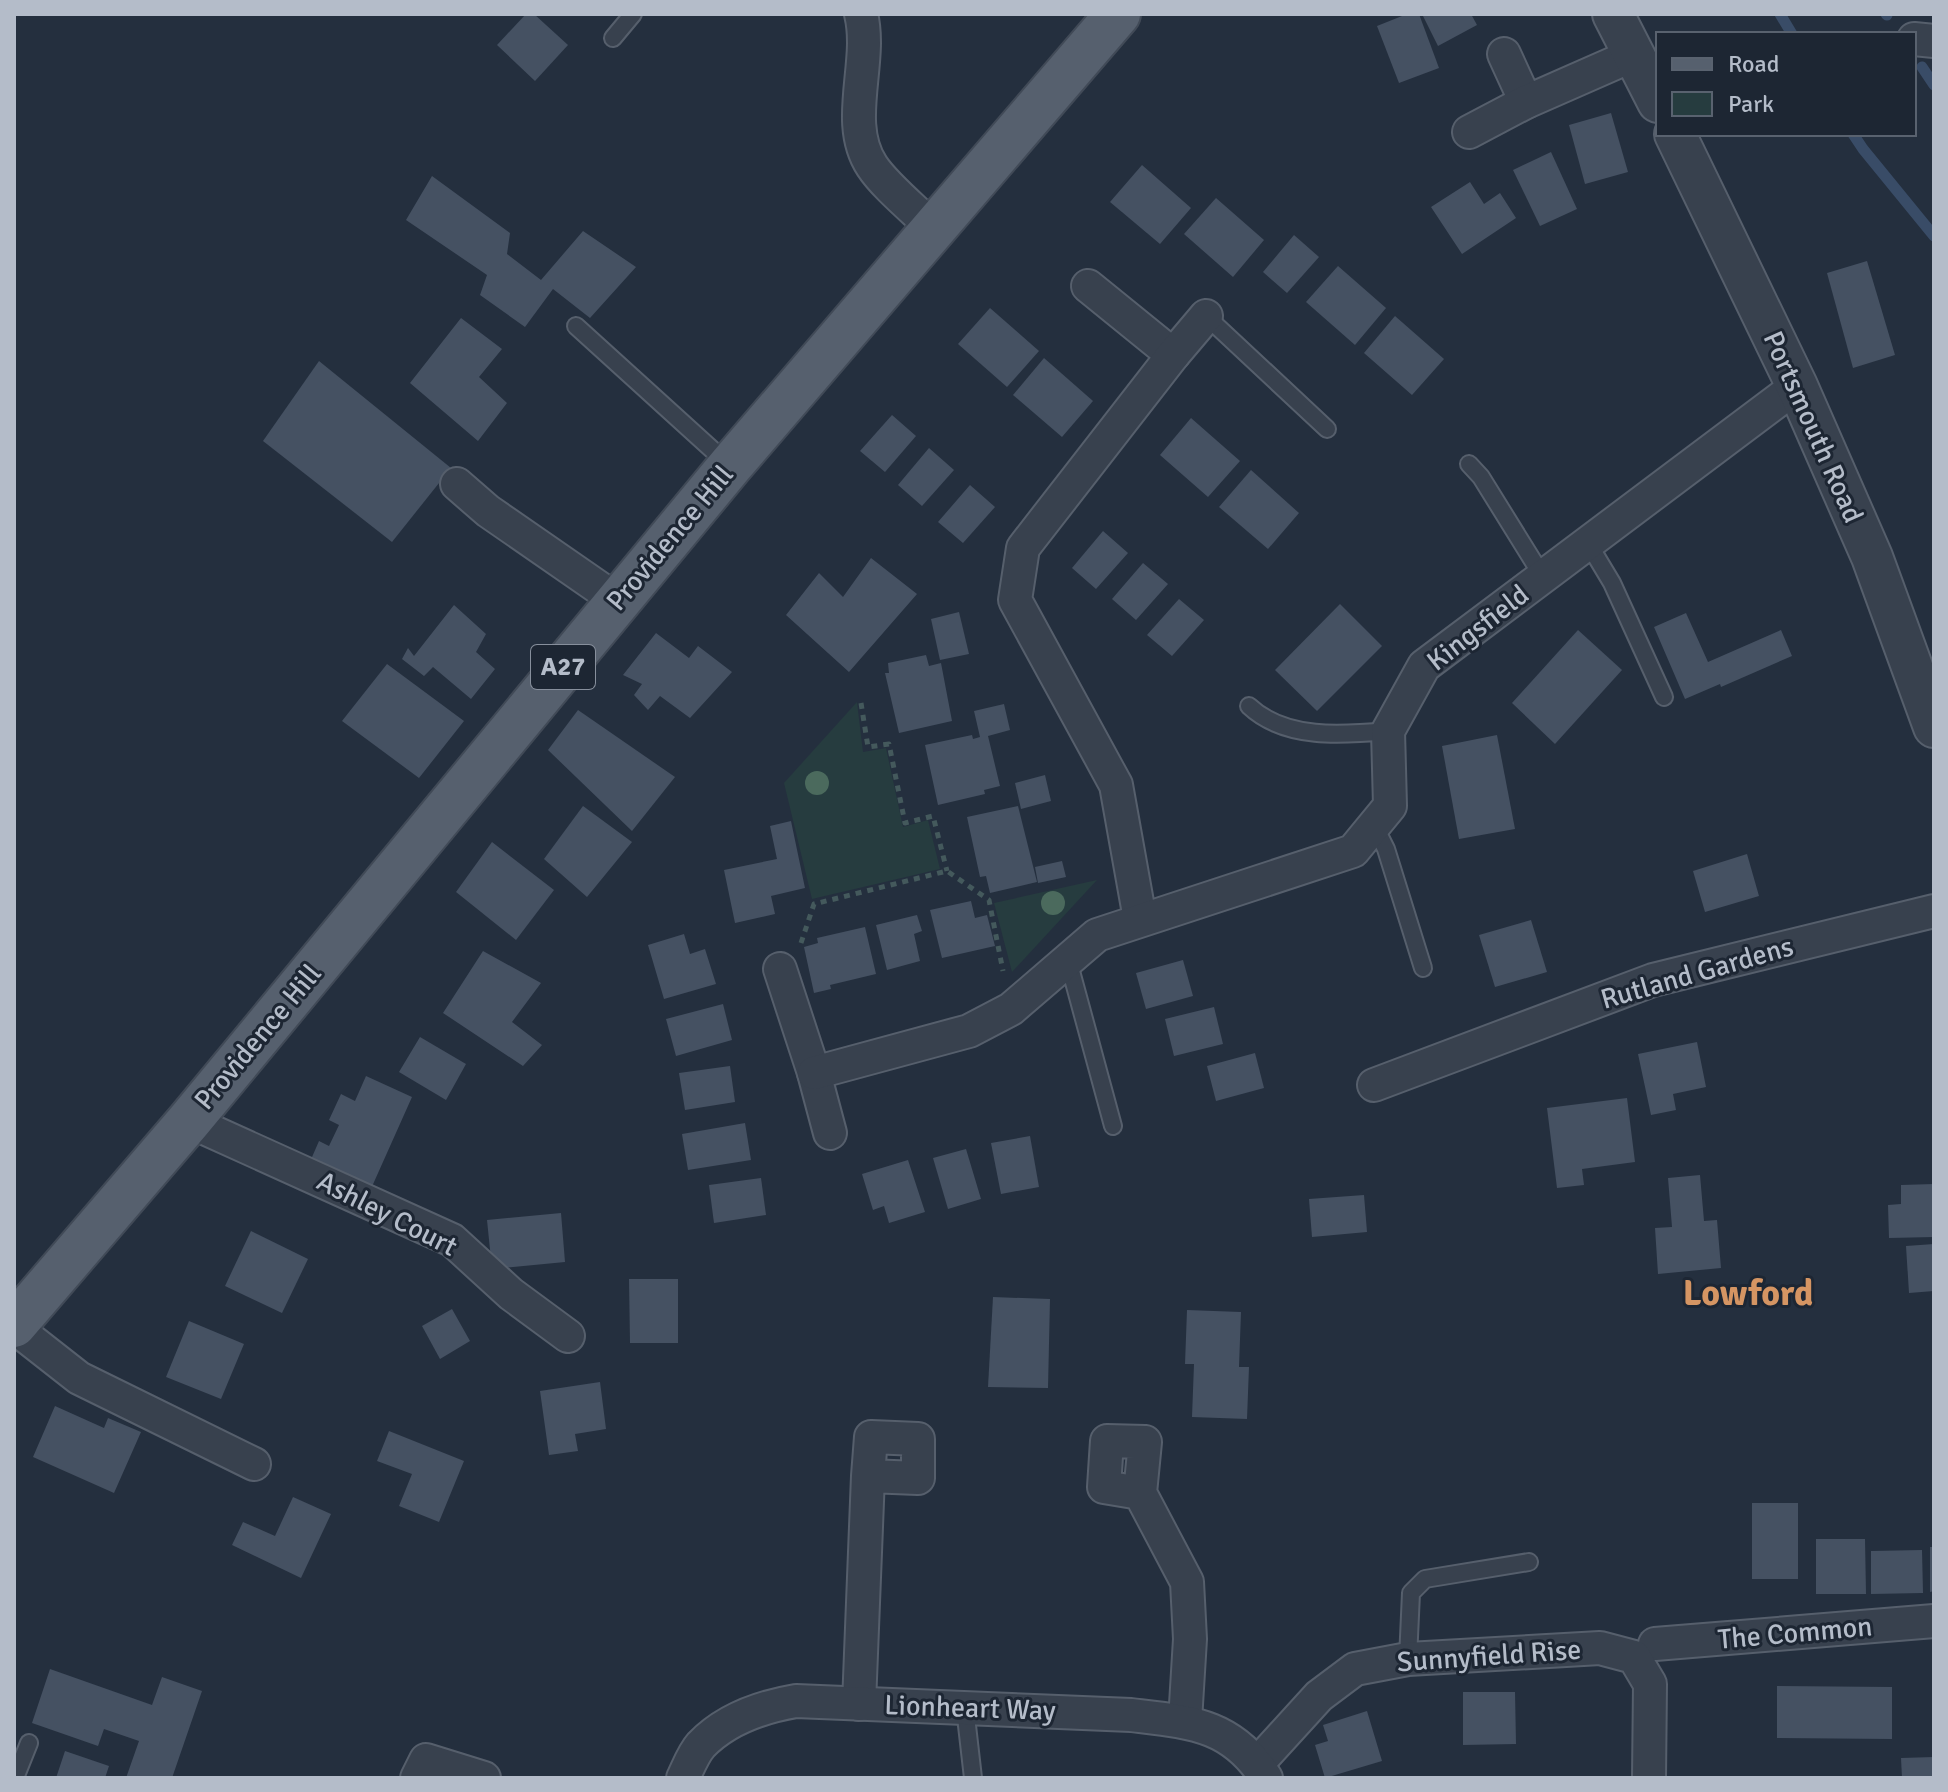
<svg xmlns="http://www.w3.org/2000/svg" width="1948" height="1792" viewBox="0 0 1948 1792" font-family="Signika,sans-serif">
<style>
.green{fill:#263c3f}
.lines{fill:none;stroke-linecap:round;stroke-linejoin:round}
.stream{stroke:#394c67;stroke-width:11}
.building{fill:#455162}
.service-casing{stroke:#565f6c;stroke-width:20}
.minor-casing{stroke:#565f6c;stroke-width:36}
.tertiary-casing{stroke:#565f6c;stroke-width:44}
.primary-casing{stroke:#414a57;stroke-width:48}
.path{stroke:#44595c;stroke-width:5;stroke-dasharray:6 6;stroke-linecap:butt}
.service{stroke:#38414e;stroke-width:16}
.minor{stroke:#38414e;stroke-width:32}
.tertiary{stroke:#38414e;stroke-width:40}
.primary{stroke:#56606e;stroke-width:44}
.tree{fill:#4b6a5d}
.labels{text-anchor:middle;dominant-baseline:central;stroke-width:6;stroke-linejoin:round;paint-order:stroke}
.shield{fill:#1d2633;stroke:#878f9c;stroke-width:2}
.shield-label{font-size:26px;font-weight:bold;fill:#b4bcc9}
.street-label{font-size:28px;fill:#b4bcc9;stroke:#1d2633}
.district-label{font-size:36px;font-weight:bold;fill:#d59563;stroke:#1d2633}
</style>
<rect width="100%" height="100%" fill="#242f3e"/>
<g class="green">
<polygon points="857,702 863,752 886,748 903,827 928,820 940,869 812,899 784,783"/>
<polygon points="1097,880 1012,972 994,903"/>
</g>
<g class="lines">
<g class="stream">
<polyline points="1780,14 1792,34"/>
<polyline points="1886,14 1887,15"/>
<polyline points="1922,67 1934,85"/>
<polyline points="1853,134 1863,149 1934,236"/>
</g>
</g>
<g class="building">
<polygon points="526,14 534,14 568,45 535,81 497,45"/>
<polygon points="1407,14 1419,14 1439,68 1399,83 1377,26"/>
<polygon points="1422,14 1471,14 1477,25 1438,46"/>
<polygon points="1611,113 1628,172 1585,184 1569,125"/>
<polygon points="1551,152 1577,209 1540,226 1513,170"/>
<polygon points="1142,165 1191,208 1160,244 1110,202"/>
<polygon points="432,176 510,233 507,254 541,280 583,231 636,267 590,318 553,289 525,327 480,295 487,275 406,220"/>
<polygon points="1470,182 1484,204 1500,193 1516,218 1462,254 1431,207"/>
<polygon points="1216,198 1264,240 1233,277 1184,234"/>
<polygon points="1294,235 1319,257 1287,293 1263,272"/>
<polygon points="1867,261 1895,355 1853,368 1827,273"/>
<polygon points="1338,266 1386,308 1355,345 1306,302"/>
<polygon points="990,308 1039,351 1007,387 958,344"/>
<polygon points="1395,316 1444,359 1412,395 1364,353"/>
<polygon points="461,318 502,349 479,377 507,403 478,441 410,383"/>
<polygon points="1044,358 1093,401 1062,437 1013,395"/>
<polygon points="319,361 451,468 392,542 263,441"/>
<polygon points="892,415 916,436 885,472 860,451"/>
<polygon points="1191,418 1240,461 1208,497 1160,455"/>
<polygon points="929,448 954,470 922,506 898,485"/>
<polygon points="1251,470 1299,513 1268,549 1219,507"/>
<polygon points="970,485 995,507 963,543 938,522"/>
<polygon points="1103,531 1128,553 1096,589 1072,568"/>
<polygon points="871,558 917,594 849,672 786,615 819,573 843,597"/>
<polygon points="1143,563 1168,584 1136,620 1112,599"/>
<polygon points="1179,599 1204,620 1172,656 1147,635"/>
<polygon points="1340,604 1382,646 1317,711 1275,670"/>
<polygon points="454,605 486,634 476,652 495,669 471,699 433,667 424,676 402,659 408,648 414,656"/>
<polygon points="959,612 969,654 940,660 931,619"/>
<polygon points="1686,613 1708,662 1781,630 1792,656 1721,687 1720,684 1685,699 1654,627"/>
<polygon points="1578,630 1622,670 1555,744 1512,703"/>
<polygon points="656,633 689,658 698,646 732,672 690,718 660,696 648,710 634,695 642,684 623,675"/>
<polygon points="926,655 929,666 941,663 952,721 899,733 885,673 889,673 888,663"/>
<polygon points="387,664 464,721 419,778 342,721"/>
<polygon points="1004,704 1010,730 988,736 1000,786 984,790 985,794 938,805 925,745 972,735 973,739 980,737 974,711"/>
<polygon points="578,710 675,777 632,831 548,750"/>
<polygon points="1497,735 1515,829 1459,839 1442,746"/>
<polygon points="1045,775 1051,801 1021,809 1015,783"/>
<polygon points="583,806 632,842 587,897 544,859"/>
<polygon points="1018,806 1037,882 990,893 986,876 980,877 967,817"/>
<polygon points="791,821 805,888 771,896 775,914 735,923 724,870 777,859 770,826"/>
<polygon points="492,842 554,890 516,940 456,892"/>
<polygon points="1747,854 1759,896 1705,912 1693,871"/>
<polygon points="1062,861 1066,877 1038,883 1035,867"/>
<polygon points="971,901 975,918 987,915 995,946 942,958 930,910"/>
<polygon points="917,915 922,931 914,934 920,961 887,970 876,925"/>
<polygon points="1531,920 1547,972 1495,987 1479,935"/>
<polygon points="865,927 876,974 830,985 831,989 814,993 804,947 818,943 817,938"/>
<polygon points="684,934 690,954 705,949 716,984 664,999 648,945"/>
<polygon points="483,951 541,983 512,1022 542,1045 523,1066 443,1013"/>
<polygon points="1183,960 1193,996 1146,1009 1136,973"/>
<polygon points="723,1004 732,1040 676,1056 666,1019"/>
<polygon points="1214,1007 1223,1044 1174,1056 1165,1019"/>
<polygon points="420,1037 466,1064 446,1100 399,1072"/>
<polygon points="1697,1042 1706,1087 1673,1094 1676,1110 1651,1115 1638,1054"/>
<polygon points="1255,1053 1264,1088 1216,1101 1207,1066"/>
<polygon points="730,1066 735,1102 685,1110 679,1073"/>
<polygon points="366,1076 412,1097 370,1191 309,1164 319,1141 329,1146 339,1125 329,1120 341,1094 355,1101"/>
<polygon points="1627,1098 1635,1162 1582,1169 1584,1185 1557,1188 1547,1108"/>
<polygon points="745,1123 751,1160 688,1170 682,1134"/>
<polygon points="1030,1136 1039,1187 1001,1194 991,1143"/>
<polygon points="966,1149 981,1199 948,1209 933,1158"/>
<polygon points="908,1160 925,1212 889,1223 884,1206 873,1210 862,1174"/>
<polygon points="1700,1175 1704,1221 1717,1220 1721,1268 1658,1274 1655,1228 1672,1227 1668,1178"/>
<polygon points="761,1178 766,1215 714,1223 709,1185"/>
<polygon points="1934,1184 1934,1237 1889,1238 1888,1205 1901,1204 1901,1185"/>
<polygon points="1364,1195 1367,1232 1312,1237 1309,1199"/>
<polygon points="561,1213 565,1262 492,1269 487,1220"/>
<polygon points="251,1231 308,1259 282,1313 225,1286"/>
<polygon points="1934,1244 1934,1291 1909,1293 1906,1246"/>
<polygon points="629,1279 678,1279 678,1343 630,1343"/>
<polygon points="993,1297 1050,1299 1048,1388 988,1387"/>
<polygon points="452,1309 470,1341 440,1359 422,1326"/>
<polygon points="1187,1310 1241,1312 1239,1367 1249,1367 1247,1419 1192,1417 1194,1364 1185,1364"/>
<polygon points="189,1321 244,1344 221,1399 166,1377"/>
<polygon points="600,1382 606,1429 575,1434 578,1451 549,1455 540,1391"/>
<polygon points="55,1406 104,1428 108,1418 141,1432 114,1493 33,1457"/>
<polygon points="389,1431 464,1461 439,1522 399,1506 412,1474 377,1461"/>
<polygon points="293,1497 331,1514 301,1578 232,1545 243,1522 275,1536"/>
<rect x="1752" y="1503" width="46" height="76"/>
<polygon points="1816,1539 1865,1539 1866,1594 1816,1594"/>
<polygon points="1930,1547 1934,1547 1934,1591 1930,1592"/>
<polygon points="1922,1550 1923,1593 1871,1594 1871,1551"/>
<polygon points="50,1669 152,1705 162,1677 202,1691 172,1778 126,1778 139,1741 104,1729 98,1746 32,1723"/>
<polygon points="1777,1686 1892,1687 1892,1739 1777,1738"/>
<polygon points="1463,1692 1515,1692 1516,1744 1463,1745"/>
<polygon points="1367,1711 1382,1761 1325,1778 1315,1745 1328,1741 1323,1725"/>
<polygon points="65,1751 109,1766 105,1778 56,1778"/>
<polygon points="1934,1757 1934,1778 1902,1778 1901,1758"/>
</g>
<g class="lines">
<g class="service-casing">
<g id="service">
<polyline points="613,38 633,14"/>
<polyline points="1206,316 1327,429"/>
<polyline points="576,326 728,464"/>
<polyline points="1469,464 1481,477 1543,577"/>
<polyline points="1588,543 1612,583 1664,697"/>
<path d="M 1249,706 C 1285,740 1343,735 1388,731"/>
<polyline points="1374,825 1386,849 1423,968"/>
<polyline points="1068,960 1113,1126"/>
<polyline points="1408,1659 1411,1593 1425,1579 1529,1562"/>
<polyline points="965,1708 973,1778"/>
<polyline points="15,1778 29,1743"/>
</g>
</g>
<g class="minor-casing">
<g id="minor">
<path d="M 861,14 C 873,63 843,122 872,166 C 885,186 916,211 933,228"/>
<polyline points="1914,39 1934,41"/>
<polyline points="1504,54 1526,102"/>
<polyline points="1469,132 1526,102 1633,55"/>
<polyline points="1088,286 1173,355"/>
<polyline points="457,484 488,511 618,601"/>
<polyline points="1140,919 1116,785 1015,600 1023,548 1173,355 1206,316"/>
<polyline points="780,969 814,1073 830,1133"/>
<polyline points="814,1073 969,1031 1011,1009 1097,935 1353,851 1390,806 1388,731 1424,666 1797,386"/>
<polyline points="1374,1085 1653,980 1934,911"/>
<polyline points="189,1121 452,1240 511,1294 568,1336"/>
<polyline points="14,1327 79,1378 254,1464"/>
<polyline points="1140,1493 1145,1442 1107,1441 1104,1487 1140,1493 1187,1582 1190,1639 1185,1721"/>
<polyline points="1655,1644 1934,1621"/>
<polyline points="859,1704 868,1476 918,1478 918,1439 871,1437 868,1476"/>
<polyline points="1257,1764 1319,1696 1355,1669 1408,1659 1600,1648 1634,1657 1650,1684 1649,1778"/>
<polyline points="417,1778 426,1760 484,1778"/>
<path d="M 683,1778 C 688,1768 693,1754 701,1745 C 726,1719 761,1707 796,1701 L 1131,1715 C 1190,1722 1232,1724 1266,1778"/>
</g>
</g>
<g class="tertiary-casing">
<g id="tertiary">
<polyline points="1613,14 1658,102"/>
<polyline points="1675,134 1797,386 1872,557 1934,727"/>
</g>
</g>
<g class="primary-casing">
<polyline id="primary" points="14,1325 189,1121 730,466 1118,14"/>
</g>
<g class="path">
<polyline points="861,703 868,747 889,744 905,823 933,816 947,871"/>
<polyline points="801,943 814,904 947,871 989,900 1003,971"/>
</g>
<use href="#service" class="service"/>
<use href="#minor" class="minor"/>
<use href="#tertiary" class="tertiary"/>
<use href="#primary" class="primary"/>
</g>
<g class="tree">
<circle cx="817" cy="783" r="12"/>
<circle cx="1053" cy="903" r="12"/>
</g>
<g class="labels">
<rect class="shield" x="531" y="645" width="64" height="44" rx="6"/>
<g class="shield-label">
<text x="563" y="667">A27</text>
</g>
<g class="street-label">
<text transform="translate(1813 427) rotate(66)">Portsmouth Road</text>
<text transform="translate(670 538) rotate(-50)">Providence Hill</text>
<text transform="translate(1478 628) rotate(-38)">Kingsfield</text>
<text transform="translate(1697 973) rotate(-16)">Rutland Gardens</text>
<text transform="translate(258 1037) rotate(-50)">Providence Hill</text>
<text transform="translate(387 1214) rotate(27)">Ashley Court</text>
<text transform="translate(1795 1633) rotate(-5)">The Common</text>
<text transform="translate(1489 1656) rotate(-4)">Sunnyfield Rise</text>
<text transform="translate(970 1708) rotate(2)">Lionheart Way</text>
</g>
<g class="district-label">
<text x="1748" y="1293">Lowford</text>
</g>
</g>
<rect width="1948" height="1792" fill="none" stroke="#b4bcc9" stroke-width="32"/>
<rect x="1656" y="32" width="260" height="104" fill="#1d2633" stroke="#59626f" stroke-width="2"/>
<rect x="1672" y="58" width="40" height="12" fill="#56606e" stroke="#59626f" stroke-width="2"/>
<text x="1728" y="72" font-size="24" fill="#b4bcc9">Road</text>
<rect x="1672" y="92" width="40" height="24" fill="#263c3f" stroke="#59626f" stroke-width="2"/>
<text x="1728" y="112" font-size="24" fill="#b4bcc9">Park</text>
</svg>
